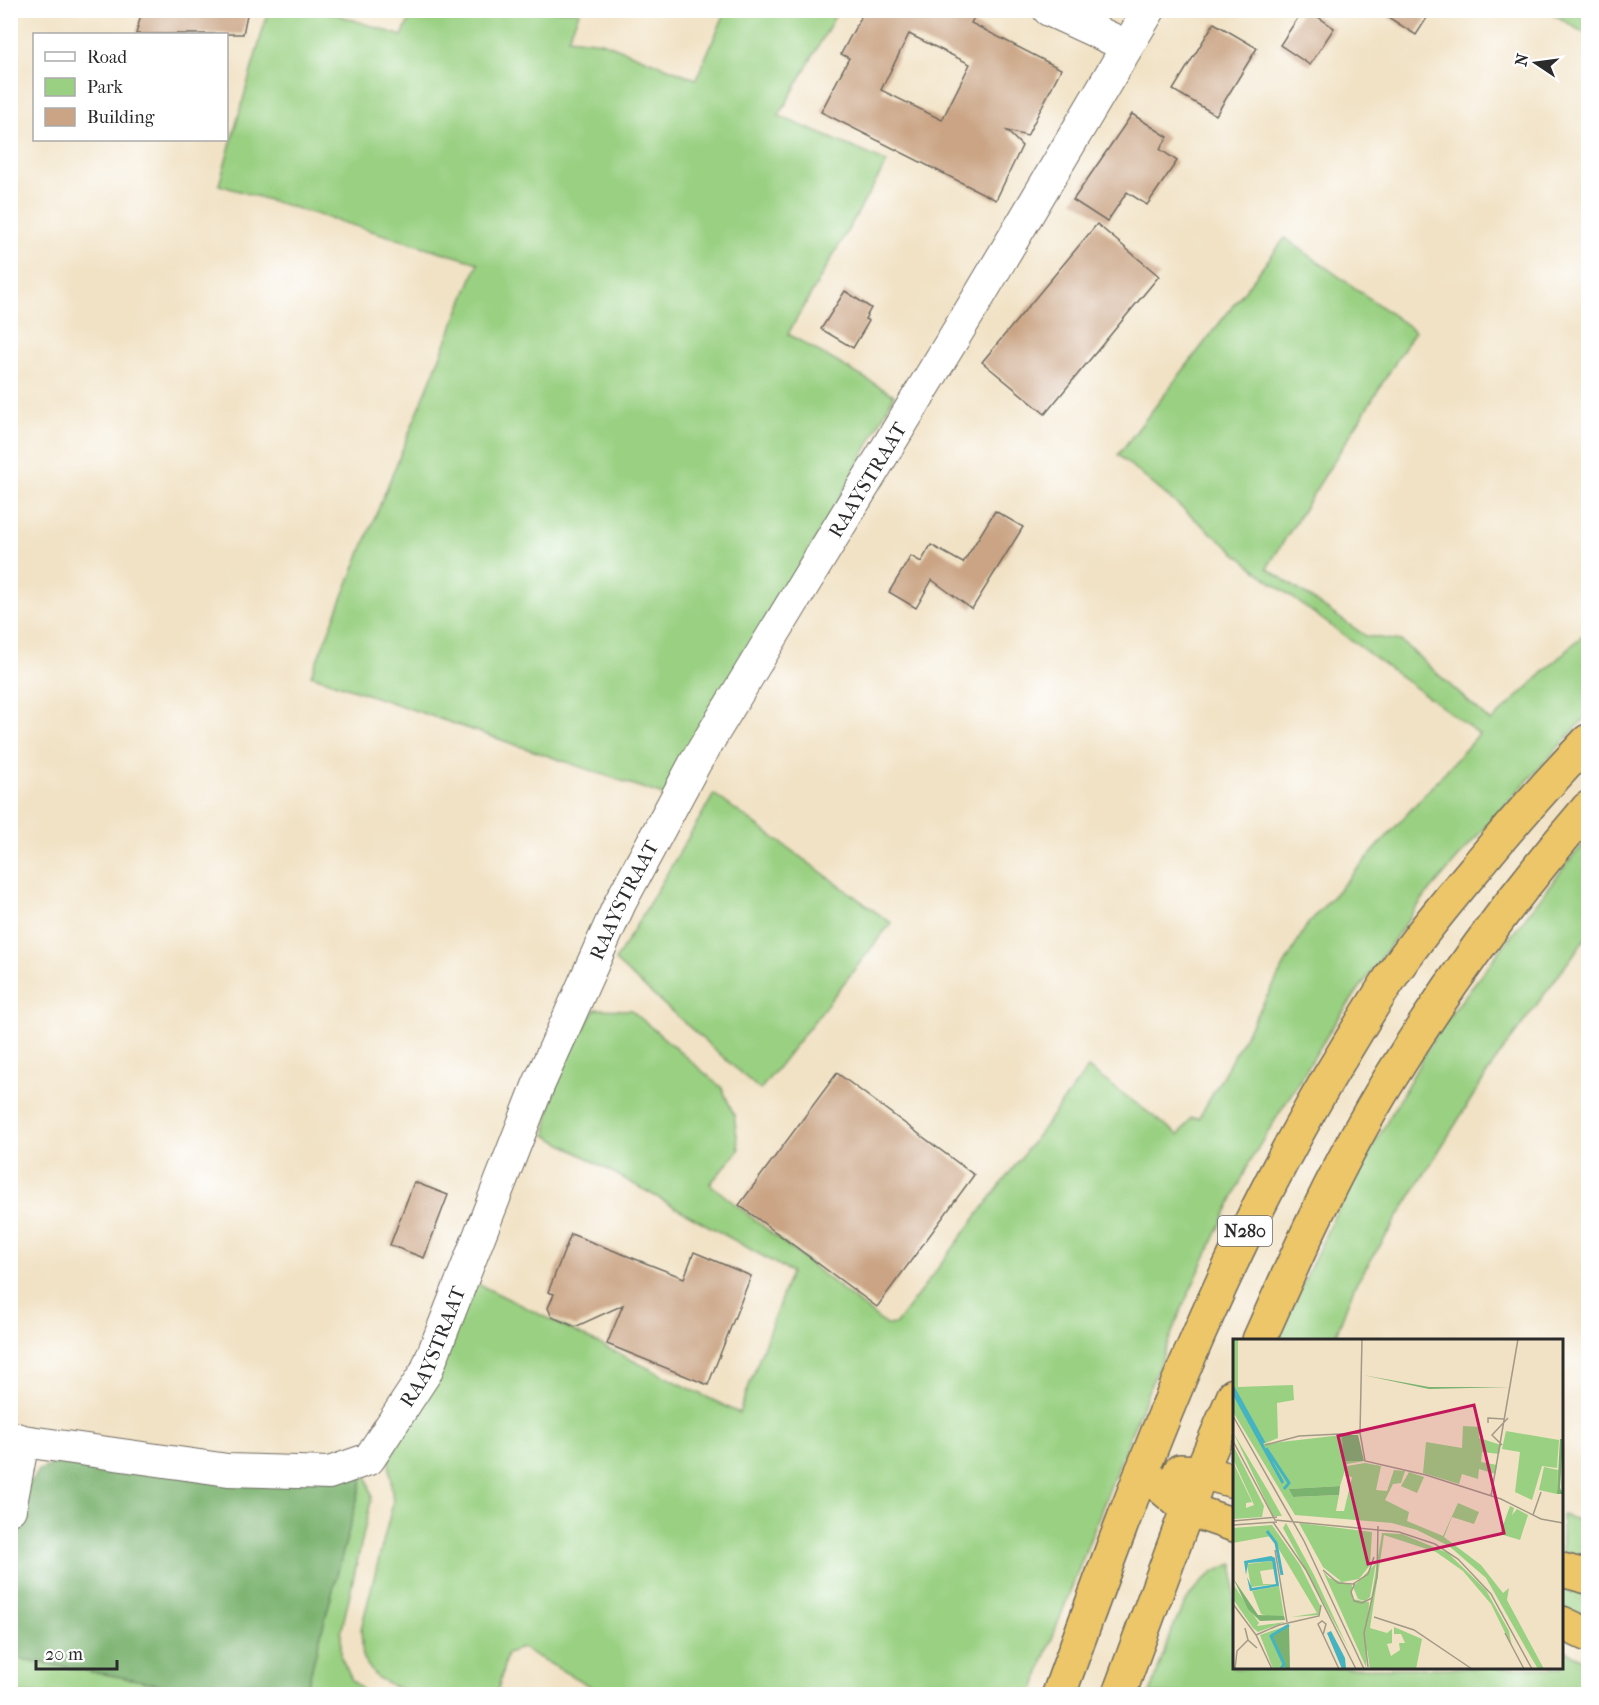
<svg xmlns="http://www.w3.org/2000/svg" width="1599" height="1705" viewBox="0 0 1599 1705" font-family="'IM FELL French Canon',serif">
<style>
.green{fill:#9ad082;stroke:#627e56;stroke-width:1.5}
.forest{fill:#7bb270;stroke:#536e4e;stroke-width:1.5}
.building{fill:#caa484;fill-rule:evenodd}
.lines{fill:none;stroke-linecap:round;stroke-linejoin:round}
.street-casing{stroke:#706b61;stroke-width:34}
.highway-casing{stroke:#706b61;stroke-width:36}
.street{stroke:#fff;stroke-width:32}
.highway{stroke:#ecc669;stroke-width:33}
.labels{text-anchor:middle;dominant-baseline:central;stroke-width:5;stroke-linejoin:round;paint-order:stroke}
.shield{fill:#fff;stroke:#6b6b6b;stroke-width:1.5}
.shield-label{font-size:18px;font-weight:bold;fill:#2b2b2b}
.street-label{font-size:20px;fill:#2b2b2b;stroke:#fff}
.inset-river{fill:none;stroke:#45b3c0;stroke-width:3}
.inset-road{fill:none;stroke:#a29987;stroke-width:1.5}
.view{fill:#c2185b;fill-opacity:0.15;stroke:#c2185b;stroke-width:3}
.inset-edge{fill:none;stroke:#2b2b2b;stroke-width:3}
</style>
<rect width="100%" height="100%" fill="#fff"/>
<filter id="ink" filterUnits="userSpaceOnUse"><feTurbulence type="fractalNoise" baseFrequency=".0167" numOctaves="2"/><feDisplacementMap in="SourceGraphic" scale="12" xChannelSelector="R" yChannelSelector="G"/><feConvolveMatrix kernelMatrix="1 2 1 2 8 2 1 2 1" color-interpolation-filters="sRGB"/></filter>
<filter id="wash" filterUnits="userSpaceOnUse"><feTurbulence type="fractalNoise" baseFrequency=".008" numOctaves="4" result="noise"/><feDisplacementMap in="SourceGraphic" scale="24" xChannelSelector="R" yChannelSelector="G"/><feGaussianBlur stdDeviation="1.35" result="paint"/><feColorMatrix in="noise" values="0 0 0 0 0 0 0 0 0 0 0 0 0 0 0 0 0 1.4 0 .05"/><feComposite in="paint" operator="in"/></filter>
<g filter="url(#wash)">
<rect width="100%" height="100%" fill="#f1e2c5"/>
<g class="green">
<polygon points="268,11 326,11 402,36 413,11 580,11 568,38 602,42 696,79 726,11 838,11 779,116 887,162 788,334 894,395 850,480 666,796 311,675 478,263 219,185"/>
<polygon points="1549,11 1588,11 1588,36"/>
<path d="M 1285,238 L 1415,331 L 1267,568 L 1366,636 L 1401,641 L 1491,722 L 1588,630 L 1588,715 L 1485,827 L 1422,900 L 1333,1026 L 1250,1161 L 1182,1308 L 1124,1451 L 1043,1662 L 1033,1694 L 604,1694 L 522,1648 L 507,1653 L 497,1694 L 409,1694 L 376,1677 L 363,1659 L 361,1629 L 393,1503 L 389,1461 L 447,1348 L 474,1282 L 739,1413 L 791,1272 L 546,1135 C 550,1084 571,1053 595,1009 L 631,1010 L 722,1088 L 734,1115 L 739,1150 L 710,1184 L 886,1325 L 896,1324 L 1088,1068 L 1179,1135 L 1191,1118 L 1199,1118 L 1307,925 L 1479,734 L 1263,576 L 1118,455 Z"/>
<polygon points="714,794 891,923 760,1090 615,961"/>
<polygon points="1588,839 1588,935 1493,1064 1354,1287 1334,1340 1277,1340 1334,1216 1438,1031 1568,862"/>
<polygon points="365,1470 372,1496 341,1633 341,1657 352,1680 367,1694 305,1694"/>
<polygon points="1562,1515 1588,1523 1588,1559 1562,1552"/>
<path d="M 1234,1564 L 1234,1668 L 1562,1668 L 1562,1648 L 1588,1662 L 1588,1694 L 1150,1694 C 1166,1649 1181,1576 1234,1564 Z"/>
<polygon points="1562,1589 1588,1595 1588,1620 1562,1608"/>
<polygon points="11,1657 214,1694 11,1694"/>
</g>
<polygon class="forest" points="69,1457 365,1470 305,1694 214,1694 11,1657 11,1553 22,1494 39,1470"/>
<g id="blocks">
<g class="building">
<polygon points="142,10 248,10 243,34 136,34"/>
<path d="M 862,10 L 978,10 L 971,23 L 1061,69 L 1027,136 L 1007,131 L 1022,146 L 996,200 L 821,112 L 849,58 L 841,54 L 864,11 ZM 909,34 L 970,64 L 942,120 L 881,90 Z"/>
<polygon points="1303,10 1308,10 1334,28 1310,65 1280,45"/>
<polygon points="1377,10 1432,10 1416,35"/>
<polygon points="1214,23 1257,48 1216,115 1173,90"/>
<polygon points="1132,114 1168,137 1160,149 1177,161 1147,205 1127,192 1107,222 1073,200"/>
<polygon points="1097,224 1159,276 1045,414 982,362"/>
<polygon points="845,291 871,308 865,319 869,321 853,348 821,329"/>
<polygon points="995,511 1023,527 972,609 932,580 916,608 889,592 911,556 921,562 931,545 963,563"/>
<polygon points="837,1073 974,1175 877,1307 739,1205"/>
<polygon points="414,1182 448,1195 424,1258 390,1245"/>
<polygon points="571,1234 684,1278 694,1252 751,1276 708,1385 607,1344 623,1305 575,1327 552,1317 548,1308 554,1294 548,1292"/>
</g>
</g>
</g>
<g filter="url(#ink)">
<use href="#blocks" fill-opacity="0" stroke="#706b61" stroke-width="1.5"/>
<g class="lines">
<g class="street-casing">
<g id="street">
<polyline points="1049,10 1127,46"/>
<path id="s1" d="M 10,1437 L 23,1441 L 228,1470 L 329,1473 L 369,1459 L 426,1372 L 538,1086 L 620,903 L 695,763 L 975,303 L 1149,10"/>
<polyline points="10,1509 23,1441"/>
</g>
</g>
<g class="highway-casing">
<g id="highway">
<path d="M 1259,1340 C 1298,1252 1338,1163 1389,1080 C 1448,984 1515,893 1588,808"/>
<polyline points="1142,1471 1187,1509 1234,1525"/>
<polyline points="1180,1471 1201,1472 1234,1481"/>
<polyline points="1562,1570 1588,1577"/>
<polyline points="1562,1623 1588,1635"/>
<path d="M 1059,1694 C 1139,1473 1222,1250 1346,1049 C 1363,1021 1380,992 1399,965 C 1423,930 1451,897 1478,865 C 1513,822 1550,781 1588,741"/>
<polyline points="1119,1694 1201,1472 1234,1395"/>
</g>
</g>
<use href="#street" class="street"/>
<use href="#highway" class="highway"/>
</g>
</g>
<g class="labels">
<rect class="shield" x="1218" y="1216" width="54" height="30" rx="4.5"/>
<g class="shield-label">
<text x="1245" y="1231">N280</text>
</g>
<g class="street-label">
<text stroke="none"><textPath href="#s1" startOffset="1466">RAAYSTRAAT</textPath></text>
<text stroke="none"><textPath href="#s1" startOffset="980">RAAYSTRAAT</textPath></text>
<text stroke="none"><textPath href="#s1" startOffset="494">RAAYSTRAAT</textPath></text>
</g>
</g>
<g transform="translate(1233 1339)">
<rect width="330" height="330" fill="#f1e2c5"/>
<path d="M 0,0 L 5,0 L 5,48 L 60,46 L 61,61 L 44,64 L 45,99 L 30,105 L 109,96 L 131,122 L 114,125 L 107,147 L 57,150 L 60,158 L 106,156 L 103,172 L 111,172 L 119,138 L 112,137 L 114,127 L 132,124 L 148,127 L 143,151 L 154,152 L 161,131 L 172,132 L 168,144 L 160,145 L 152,161 L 176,173 L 174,182 L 210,197 L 225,164 L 246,173 L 241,185 L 219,178 L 211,198 L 248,226 L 270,254 L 276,249 L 274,261 L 311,330 L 305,330 L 299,320 L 253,239 L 216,207 L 184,191 L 159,184 L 62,176 L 0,73 ZM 230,87 L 247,88 L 246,99 L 268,106 L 266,115 L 249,113 L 248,123 L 264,126 L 262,135 L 246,130 L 245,140 L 229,135 L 226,145 L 190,134 L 193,103 L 229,109 ZM 273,92 L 326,101 L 324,129 L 309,127 L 299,161 L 282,153 L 287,113 L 269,110 ZM 0,93 L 34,150 L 49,177 L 40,177 ZM 0,106 L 31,167 L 29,178 L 0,180 L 0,123 L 19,163 L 13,164 L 13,169 L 21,166 L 0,120 ZM 311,128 L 325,131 L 324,155 L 306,151 ZM 176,133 L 191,138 L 184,154 L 168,147 ZM 277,167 L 281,169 L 279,176 L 284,170 L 295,176 L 287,201 L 267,195 ZM 53,184 L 81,236 L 115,309 L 50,189 ZM 66,184 L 139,193 L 137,226 L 126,240 L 109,243 L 90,228 ZM 39,186 L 67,226 L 88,268 L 86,276 L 58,278 L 84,274 L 38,197 L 0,204 L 0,189 ZM 149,194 L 169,195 L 215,214 L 253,251 L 276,292 L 279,308 L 258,265 L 230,232 L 203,213 L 151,196 L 137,289 L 154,294 L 159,290 L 159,304 L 154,305 L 158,317 L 167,311 L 166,304 L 172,304 L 168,295 L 161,295 L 161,288 L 189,300 L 183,330 L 137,330 L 132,297 ZM 39,222 L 41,230 L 27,232 L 30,245 L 43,245 L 18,248 L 14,225 ZM 143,224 L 137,258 L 132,262 L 125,260 L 120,248 ZM 90,232 L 96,239 L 119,246 L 119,260 L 136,263 L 133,328 ZM 0,245 L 26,284 L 24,287 L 52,283 L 25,293 L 20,289 L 0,260 ZM 46,247 L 51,277 L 40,279 L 28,275 L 19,252 ZM 56,286 L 41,294 L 41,307 L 53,328 L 40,330 L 27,296 Z" fill="#9ad082"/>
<path d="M 130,36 L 196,48 L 278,48 L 196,50 ZM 109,96 L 125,96 L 131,122 L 110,122 ZM 327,100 L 330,100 L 327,149 L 330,155 L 324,155 ZM 107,147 L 106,156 L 60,158 L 56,150 ZM 0,239 L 25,276 L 51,277 L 52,281 L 27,282 L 15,270 ZM 56,286 L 57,330 L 52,330 L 39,298 Z" fill="#7bb270"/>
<path d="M 38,217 L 42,219 L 46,247 L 17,252 L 14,238 L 19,249 L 43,245 L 39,222 L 15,224 L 13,236 L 11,222 ZM 98,292 L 112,319 L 113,330 L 109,330 L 94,294 Z" fill="#45b3c0"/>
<path class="inset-river" d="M 0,48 L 31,104M 0,53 L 50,144M 33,109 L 56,144 L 51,150M 34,192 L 43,204 L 49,236M 48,330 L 51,325 L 38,297 L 56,286"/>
<path class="inset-road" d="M 129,0 L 127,94 L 132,122 L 193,136 L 268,160 L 308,180 L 330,184M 0,77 L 71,202 L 131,330M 255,84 L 255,79 L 271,80M 0,102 L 42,181 L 166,193 L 202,205 L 225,220 L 258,255 L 299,330M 32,106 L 66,97 L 127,94M 269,106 L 259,96 L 275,79M 258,157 L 285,0M 300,176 L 308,153M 0,182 L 44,178M 40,183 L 73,231 L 123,330M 0,186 L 44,183M 42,211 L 54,283M 90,231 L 105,244 L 120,245 L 135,235 L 141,218M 122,244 L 118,253 L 121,262 L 129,264 L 139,259M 0,265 L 23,296 L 39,330M 141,278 L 181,291 L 239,330M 12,289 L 15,301 L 24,309M 272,294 L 291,330M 23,296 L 46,286 L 86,277 L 88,266M 90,296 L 93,285 L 89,282 L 85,285 L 106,330M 135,328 L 131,294 L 144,238 L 145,187M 2,330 L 4,312 L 15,301"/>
<path class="view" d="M 241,66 L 271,194 L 135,225 L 105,97 Z"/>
<rect width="330" height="330" class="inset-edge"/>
</g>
<rect width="1599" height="1705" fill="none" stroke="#fff" stroke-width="36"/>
<rect x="33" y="33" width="195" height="108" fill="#ffffff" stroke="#aaaaaa" stroke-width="1.5"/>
<rect x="45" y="52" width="30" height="9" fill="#ffffff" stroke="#aaaaaa" stroke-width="1.5"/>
<text x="87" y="63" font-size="18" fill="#2b2b2b">Road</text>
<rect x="45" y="78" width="30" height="18" fill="#9ad082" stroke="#aaaaaa" stroke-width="1.5"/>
<text x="87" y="93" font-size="18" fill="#2b2b2b">Park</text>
<rect x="45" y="108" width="30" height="18" fill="#caa484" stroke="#aaaaaa" stroke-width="1.5"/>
<text x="87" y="123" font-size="18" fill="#2b2b2b">Building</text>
<g transform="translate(1536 63) rotate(283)" stroke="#ffffff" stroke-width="4.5" paint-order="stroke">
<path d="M0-4.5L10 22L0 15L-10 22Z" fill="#2b2b2b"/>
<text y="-9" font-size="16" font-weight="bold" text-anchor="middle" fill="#2b2b2b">N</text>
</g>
<path d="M36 1660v9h81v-9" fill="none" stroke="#2b2b2b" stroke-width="3"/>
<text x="45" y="1660" font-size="18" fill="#2b2b2b" stroke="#ffffff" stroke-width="4.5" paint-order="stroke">20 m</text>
</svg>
